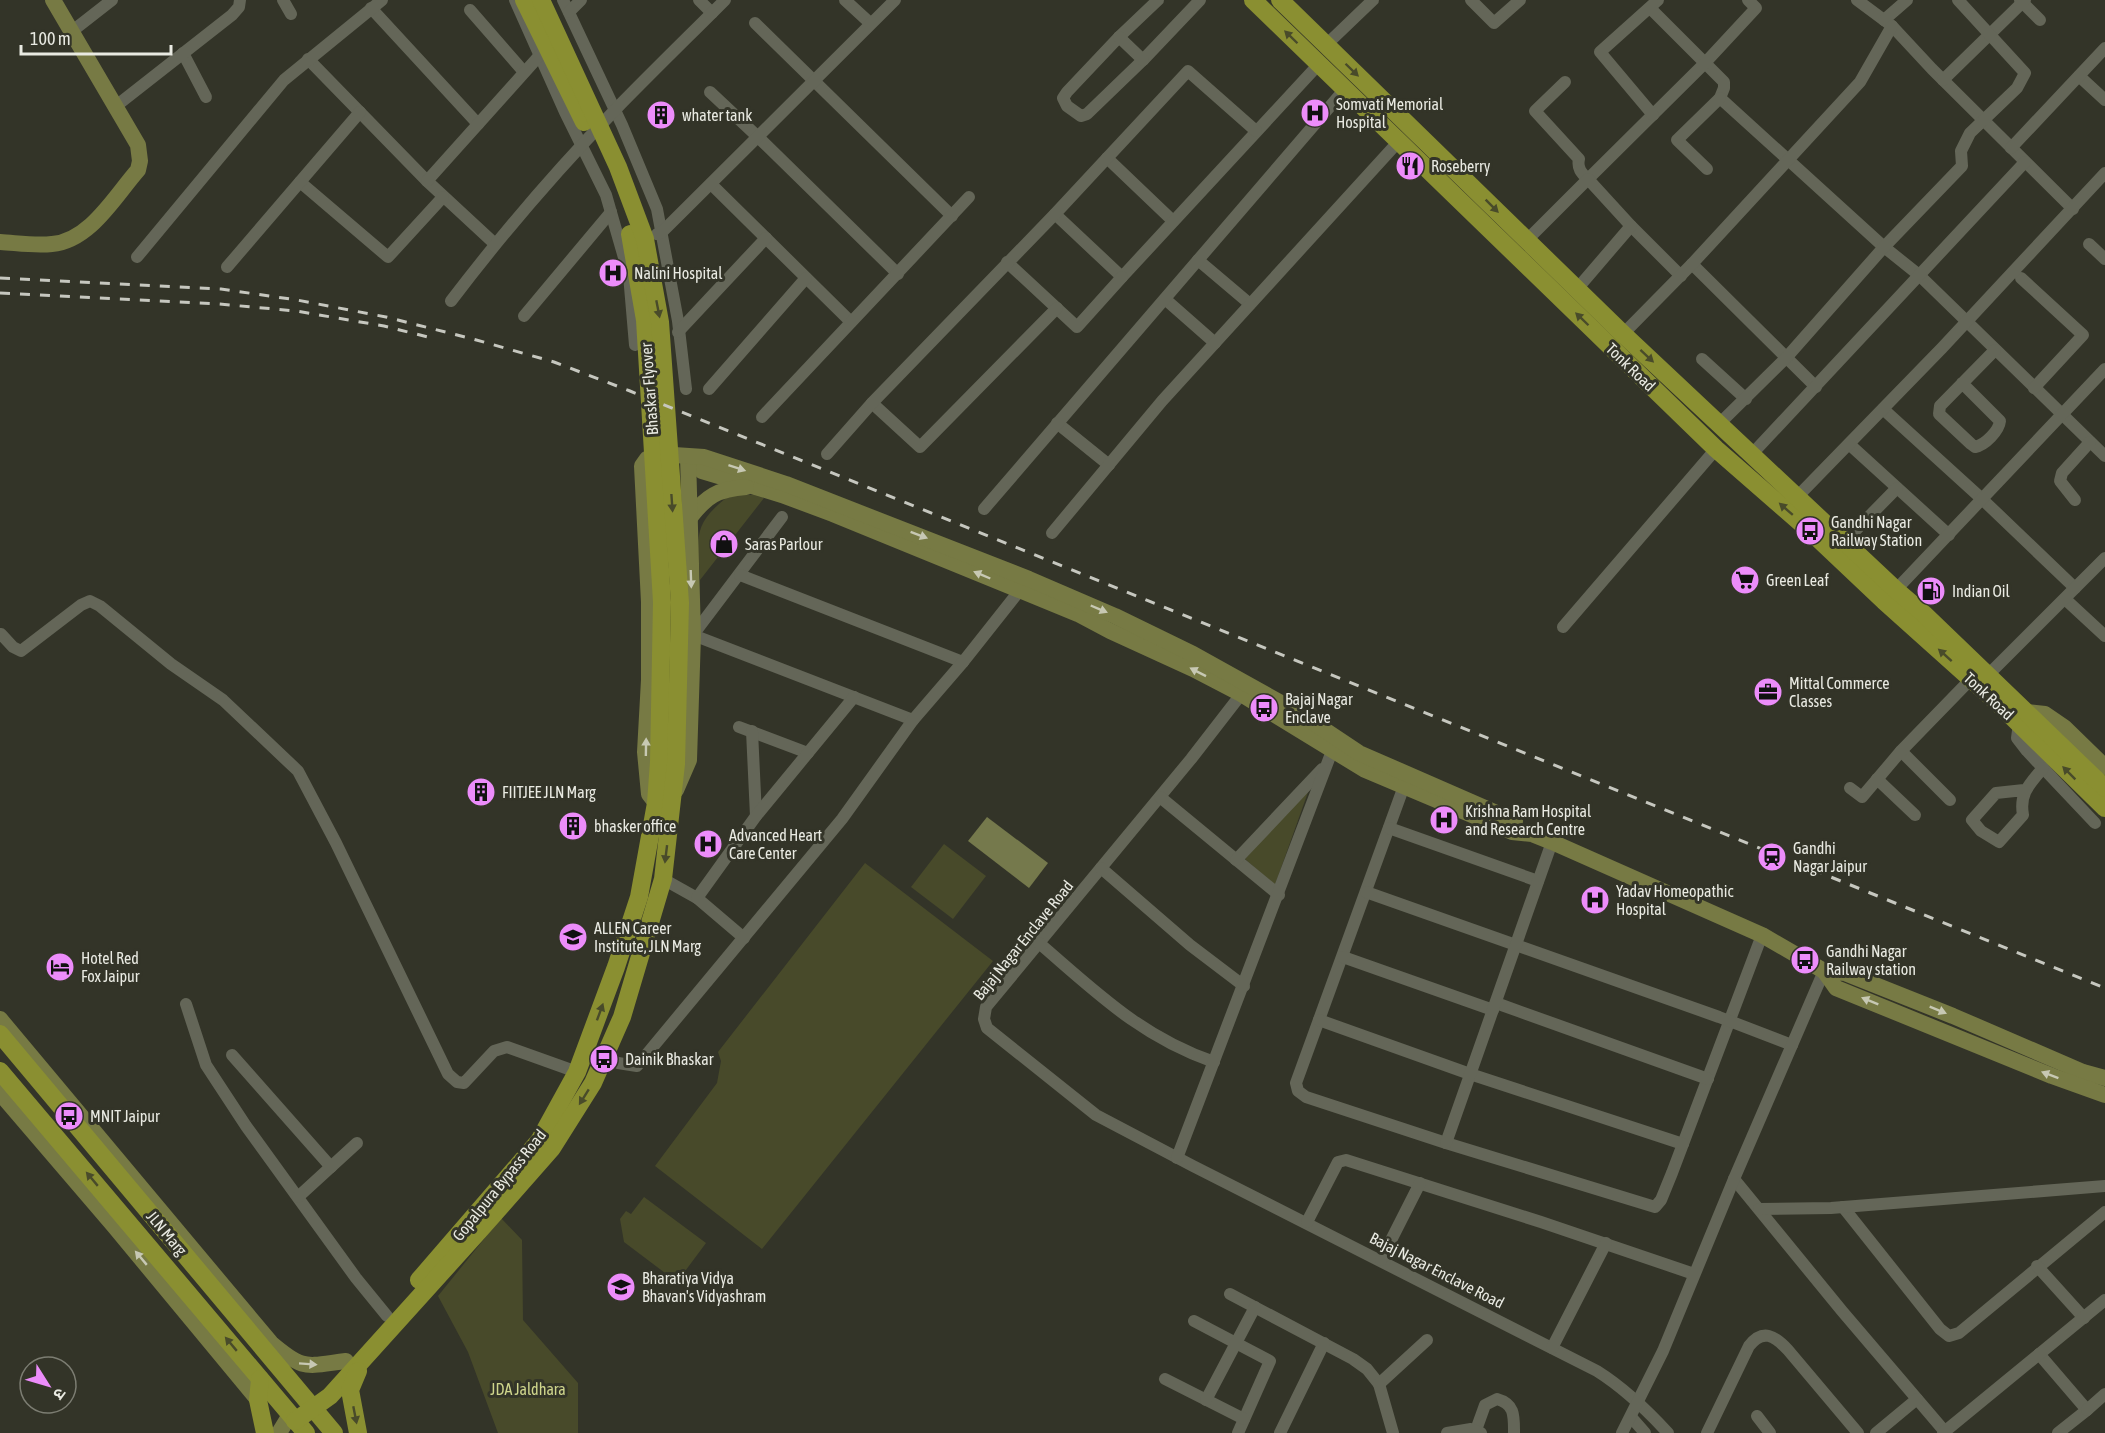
<svg xmlns="http://www.w3.org/2000/svg" width="2105" height="1433" viewBox="0 0 2105 1433" font-family="'Asap Condensed','Noto Sans Devanagari',sans-serif">
<style>
.green{fill:#484a2a}
.water{fill:#75794c}
.lines{fill:none;stroke-linecap:round;stroke-linejoin:round}
.street{stroke:#646658;stroke-width:12}
.secondary{stroke:#777a44;stroke-width:16}
.primary{stroke:#8a8f31;stroke-width:18}
.rail{stroke:#c6c7bf;stroke-width:3;stroke-dasharray:10 10;stroke-linecap:butt}
.oneway{fill:#494b2a}
.oneway2{fill:#c7c8b3}
.labels{text-anchor:middle;dominant-baseline:central;stroke-width:6;stroke-linejoin:round;paint-order:stroke}
.poi-label{font-size:16px;fill:#e9eae2;stroke:#333428;text-anchor:start}
.street-label{font-size:16px;fill:#e9eae2;stroke:#333428}
.park-label{font-size:16px;fill:#cfd58c;stroke:#333428}
</style>
<rect width="100%" height="100%" fill="#333428"/>
<g class="green">
<path d="M 730,495 L 754,495 L 764,498 L 700,580 C 698,536 691,525 730,495 Z"/>
<polygon points="1312,781 1275,885 1245,859"/>
<polygon points="944,844 986,876 953,919 911,887"/>
<polygon points="865,863 993,961 762,1249 655,1166 717,1083 721,1061 718,1052"/>
<polygon points="644,1197 706,1243 677,1282 624,1242 620,1219 626,1211 631,1214"/>
<polygon points="501,1218 522,1240 523,1320 578,1383 578,1433 498,1433 468,1352 438,1296"/>
</g>
<polygon class="water" points="987,817 1048,863 1029,888 968,841"/>
<g class="lines">
<g class="street">
<polyline points="283,0 291,14"/>
<polyline points="515,0 565,112 606,195 629,275 635,345"/>
<polyline points="563,0 622,125 657,209 678,321 686,389"/>
<polyline points="699,0 712,13"/>
<polyline points="845,0 870,23"/>
<polyline points="1158,0 1119,37 1067,92 1063,98 1067,106 1081,116 1087,114 1143,60 1200,0"/>
<polyline points="1471,0 1494,23 1520,0"/>
<polyline points="1857,0 1892,26 1932,69 2073,209"/>
<polyline points="2020,0 2040,20"/>
<polyline points="371,8 478,124"/>
<polyline points="1650,8 1724,82 1724,88 1720,98 1884,247 1919,275 2105,456"/>
<polyline points="470,10 524,72"/>
<polyline points="569,12 581,0"/>
<polyline points="1884,20 1907,0"/>
<polyline points="755,23 952,216"/>
<polyline points="71,32 112,0"/>
<polyline points="1119,37 1143,60"/>
<polyline points="1326,45 1373,0"/>
<polyline points="183,53 206,97"/>
<polyline points="308,59 427,181 495,244"/>
<polyline points="2079,76 2105,100"/>
<polyline points="1943,80 2025,0"/>
<path d="M 1565,82 L 1535,111 L 1579,159 C 1577,168 1581,173 1588,179 L 1704,64 L 1756,8 L 1748,0"/>
<polyline points="710,92 758,137 898,274"/>
<polyline points="116,106 232,15 239,7 240,0"/>
<polyline points="1653,115 1600,52 1658,0"/>
<polyline points="2011,148 2105,48"/>
<polyline points="1107,158 1173,221"/>
<polyline points="1707,169 1677,140 1720,98"/>
<polyline points="427,181 540,55"/>
<polyline points="300,182 388,257 443,197"/>
<polyline points="711,184 851,322"/>
<polyline points="1055,214 1122,277 1319,64"/>
<polyline points="1631,226 1681,276"/>
<polyline points="657,234 661,233 895,0"/>
<polyline points="1527,240 1588,179 1631,226 1577,289"/>
<polyline points="2089,244 2105,259"/>
<polyline points="137,257 284,80 382,0"/>
<polyline points="1198,260 1250,304"/>
<polyline points="1007,262 1077,327 1122,277"/>
<polyline points="1692,264 1816,387"/>
<polyline points="227,267 360,112"/>
<polyline points="2021,278 2083,335 2034,388"/>
<polyline points="1165,299 1215,343"/>
<path d="M 451,301 C 502,234 557,170 615,110 C 651,73 688,37 725,0"/>
<polyline points="524,316 611,212"/>
<polyline points="678,332 766,238"/>
<polyline points="1623,334 1692,264 1860,82 1892,26"/>
<polyline points="1702,359 1746,399"/>
<path d="M 1962,383 L 2000,421 C 1999,431 1985,445 1975,447 L 1971,444 L 1939,414 L 1940,406 L 1995,350"/>
<polyline points="709,389 806,278"/>
<polyline points="872,403 920,447 1057,308"/>
<polyline points="1883,409 1982,499 2075,588"/>
<polyline points="762,417 969,197"/>
<polyline points="1057,423 1109,465"/>
<polyline points="1719,424 1786,358 1884,247 1962,166 1961,151 1970,133 2017,88 2025,73 1958,0"/>
<polyline points="1849,444 1949,535"/>
<polyline points="827,454 872,403 1055,214 1188,71 1256,131"/>
<polyline points="1752,454 2025,162"/>
<polyline points="1798,496 1942,348 2105,173"/>
<polyline points="2075,500 2060,481 2062,473 2090,442"/>
<polyline points="984,509 1345,89"/>
<polyline points="782,517 693,635 913,720"/>
<polyline points="1052,533 1162,401 1399,141"/>
<polyline points="1845,541 1897,488"/>
<polyline points="740,575 963,662"/>
<polyline points="1891,595 2105,369"/>
<polyline points="2065,599 2105,636"/>
<polyline points="1563,627 1716,449"/>
<polyline points="1,634 13,647 21,651 81,605 90,601 100,606 171,664 223,700 298,771 336,843 448,1074 457,1082 464,1083 494,1051 507,1047 577,1072"/>
<polyline points="1987,676 2105,558"/>
<path d="M 1246,688 L 1191,759 L 986,1007 L 984,1019 L 987,1028 L 1096,1115 L 1193,1166 L 1597,1371 C 1624,1388 1646,1409 1668,1433"/>
<polyline points="2019,723 2017,738 2027,751 2095,823"/>
<polyline points="739,727 808,753"/>
<polyline points="752,731 756,816"/>
<polyline points="1901,751 1950,800"/>
<polyline points="1877,779 1915,815"/>
<polyline points="1404,786 1296,1083 1298,1091 1306,1097 1446,1143 1655,1207 1661,1200 1672,1173 1762,935"/>
<polyline points="1850,788 1862,797 1901,751 1971,679"/>
<path d="M 2024,790 L 1996,793 L 1972,820 L 1981,831 L 1999,842 L 2023,815 C 2019,793 2030,784 2043,768"/>
<polyline points="1160,797 1279,895"/>
<polyline points="1389,828 1538,881"/>
<polyline points="1236,860 1322,769"/>
<polyline points="1101,868 1190,945 1244,986"/>
<polyline points="663,879 697,898"/>
<polyline points="1366,892 1719,1017 1792,1045"/>
<polyline points="744,938 697,898 756,816 854,697"/>
<path d="M 1039,943 C 1096,992 1141,1037 1214,1062"/>
<polyline points="1343,957 1493,1010"/>
<polyline points="1496,1003 1708,1079"/>
<polyline points="186,1004 206,1065 246,1126 356,1278 387,1316"/>
<polyline points="1319,1020 1470,1074 1683,1144"/>
<polyline points="232,1055 331,1167"/>
<polyline points="618,1063 637,1066 842,819 913,720 963,662 1020,590"/>
<polyline points="1446,1143 1552,842"/>
<polyline points="1177,1158 1332,751"/>
<polyline points="1734,1179 1842,1311 1946,1433"/>
<polyline points="298,1197 357,1143"/>
<polyline points="1843,1207 1940,1329 1949,1336 1959,1333 2105,1212"/>
<polyline points="1759,1209 1831,1208 2105,1186"/>
<polyline points="1307,1222 1338,1162 1346,1160 1541,1222 1694,1274"/>
<polyline points="1381,1260 1420,1183"/>
<polyline points="2037,1266 2084,1318"/>
<polyline points="1230,1294 1353,1359 1367,1369 1379,1384"/>
<polyline points="1194,1321 1270,1361 1238,1433"/>
<polyline points="1552,1348 1606,1243"/>
<polyline points="2039,1354 2087,1410 2058,1433"/>
<polyline points="1165,1379 1244,1419"/>
<polyline points="1206,1400 1255,1307"/>
<polyline points="2087,1410 2105,1394"/>
<polyline points="1757,1416 1770,1433"/>
<polyline points="1631,1417 1645,1433"/>
<path d="M 1476,1430 L 1485,1405 L 1497,1399 C 1515,1404 1514,1416 1514,1433"/>
<polyline points="1280,1433 1324,1343"/>
<polyline points="1393,1433 1379,1384 1427,1340"/>
<polyline points="1447,1433 1471,1429 1481,1433"/>
<polyline points="1622,1433 1663,1351 1734,1179 1824,971"/>
<path d="M 1707,1433 L 1749,1346 C 1763,1328 1775,1336 1788,1350 L 1858,1433"/>
<polyline points="1876,1433 1917,1399"/>
<polyline points="1943,1433 2105,1300"/>
</g>
<g class="secondary">
<path d="M 0,242 C 17,243 35,246 52,244 C 90,241 115,196 138,170 L 140,161 L 138,145 L 53,0"/>
<polyline points="688,457 702,471 782,495 833,514 1078,614 1110,631 1193,669 1241,694 1365,770 1512,832 1532,834 1552,842 1762,935 1824,971 1845,973 1953,1016 2083,1072 2105,1078"/>
<path d="M 689,519 C 706,496 718,489 746,487"/>
<polyline points="2027,712 2045,714 2064,727 2105,767"/>
<polyline points="676,790 689,760 693,635 688,457"/>
<polyline points="656,803 649,794 645,752 649,680 649,602 642,466 647,459 659,454 704,457 786,484 1029,579 1115,616 1193,654 1299,713 1359,753 1515,821"/>
<polyline points="1824,971 1836,988 2052,1076 2105,1095"/>
<path d="M 0,1019 L 271,1343 C 304,1371 305,1366 346,1361"/>
<polyline points="0,1093 114,1226 258,1400"/>
<polyline points="279,1433 290,1415"/>
</g>
<g class="primary">
<polyline points="524,0 584,122"/>
<polyline points="1253,0 1716,449 1810,531 1884,601 2000,705 2105,808"/>
<polyline points="1280,0 1623,334 1896,590 1924,614 2105,788"/>
<polyline points="0,1034 334,1433"/>
<polyline points="0,1071 306,1433"/>
<polyline points="419,1280 539,1141 577,1072 616,967 639,897 656,803 659,762 662,602 645,320 630,234"/>
<polyline points="260,1379 258,1400 265,1433"/>
<polyline points="295,1421 330,1396 479,1231 552,1148 593,1083 622,1017 663,879 676,764 680,603 660,322 645,239 618,167 541,0"/>
<polyline points="358,1433 350,1390 358,1371"/>
</g>
<g class="rail">
<polyline points="0,278 221,289 297,300 386,317 473,339 554,362 630,391 2105,988"/>
<polyline points="0,293 219,304 296,311 384,326 432,338"/>
</g>
</g>
<defs><path id="oneway-solid" d="M-6-.8H1V-3.2L6.5 0L1 3.2V.8H-6Z" transform="scale(1.5)"/></defs>
<g class="oneway">
<use href="#oneway-solid" transform="translate(1291 37) rotate(-136)"/>
<use href="#oneway-solid" transform="translate(1352 70) rotate(44)"/>
<use href="#oneway-solid" transform="translate(1492 206) rotate(45)"/>
<use href="#oneway-solid" transform="translate(658 309) rotate(79)"/>
<use href="#oneway-solid" transform="translate(1582 319) rotate(-136)"/>
<use href="#oneway-solid" transform="translate(1647 356) rotate(43)"/>
<use href="#oneway-solid" transform="translate(672 503) rotate(86)"/>
<use href="#oneway-solid" transform="translate(1786 509) rotate(-139)"/>
<use href="#oneway-solid" transform="translate(1945 655) rotate(-138)"/>
<use href="#oneway-solid" transform="translate(2069 773) rotate(-135)"/>
<use href="#oneway-solid" transform="translate(666 854) rotate(97)"/>
<use href="#oneway-solid" transform="translate(600 1012) rotate(-70)"/>
<use href="#oneway-solid" transform="translate(584 1097) rotate(122)"/>
<use href="#oneway-solid" transform="translate(92 1179) rotate(-130)"/>
<use href="#oneway-solid" transform="translate(231 1344) rotate(-130)"/>
<use href="#oneway-solid" transform="translate(355 1415) rotate(79)"/>
</g>
<g class="oneway2">
<use href="#oneway-solid" transform="translate(737 468) rotate(18)"/>
<use href="#oneway-solid" transform="translate(919 535) rotate(21)"/>
<use href="#oneway-solid" transform="translate(982 575) rotate(-157)"/>
<use href="#oneway-solid" transform="translate(691 579) rotate(88)"/>
<use href="#oneway-solid" transform="translate(1099 609) rotate(23)"/>
<use href="#oneway-solid" transform="translate(1198 672) rotate(-153)"/>
<use href="#oneway-solid" transform="translate(646 747) rotate(-89)"/>
<use href="#oneway-solid" transform="translate(1870 1001) rotate(-158)"/>
<use href="#oneway-solid" transform="translate(1938 1010) rotate(22)"/>
<use href="#oneway-solid" transform="translate(2050 1075) rotate(-159)"/>
<use href="#oneway-solid" transform="translate(141 1258) rotate(-130)"/>
<use href="#oneway-solid" transform="translate(308 1364) rotate(4)"/>
</g>
<defs>
<g id="hospital-disc" transform="scale(1.5)"><circle r="9.5" fill="#ec8cfa" stroke="#333428"/><path d="M-5-5h3v3.5h4V-5h3V5h-3V1.5h-4V5h-3Z" fill="#111"/></g>
<g id="building-disc" transform="scale(1.5)"><circle r="9.5" fill="#ec8cfa" stroke="#333428"/><path d="M-4-6H4V6H1V3H-1V6H-4ZM-2.5-4.3h1.7v1.8h-1.7ZM.8-4.3h1.7v1.8H.8ZM-2.5-1h1.7V.8h-1.7ZM.8-1h1.7V.8H.8Z" fill="#111"/></g>
<g id="restaurant-disc" transform="scale(1.5)"><circle r="9.5" fill="#ec8cfa" stroke="#333428"/><path d="M-5-6h1v4h1v-4h1v4h1v-4h1v5L-1.5 .5V6h-2V.5L-5-1ZM5-6V6H3V1.5H1.5Q1.5-4 5-6Z" fill="#111"/></g>
<g id="bus-disc" transform="scale(1.5)"><circle r="9.5" fill="#ec8cfa" stroke="#333428"/><path d="M-5-6H5V4H4V6H2V4H-2V6H-4V4H-5ZM-3.5-4V0h7V-4ZM-3.5 1.2v1.5H-2V1.2ZM2 1.2v1.5H3.5V1.2Z" fill="#111"/></g>
<g id="shop-disc" transform="scale(1.5)"><circle r="9.5" fill="#ec8cfa" stroke="#333428"/><path d="M-5-2.5h2.3a2.7 3.5 0 0 1 5.4 0H5L5.5 6h-11ZM-1.5-2.5h3a1.5 2.3 0 0 0-3 0Z" fill="#111"/></g>
<g id="supermarket-disc" transform="scale(1.5)"><circle r="9.5" fill="#ec8cfa" stroke="#333428"/><path d="M-6-5.5h2.5l.6 2H6L4.5 2H-2.5L-4.4-4H-6ZM-1.5 3.2a1.3 1.3 0 1 0 .1 0ZM3 3.2a1.3 1.3 0 1 0 .1 0Z" fill="#111"/></g>
<g id="fuel-disc" transform="scale(1.5)"><circle r="9.5" fill="#ec8cfa" stroke="#333428"/><path d="M-5.5-6h7V0h2V4h1.3V-2.5L3-4.5l.8-.8L6-3V5H2.5V1h-1V6h-7ZM-4.2-4.7v3.2H.2V-4.7Z" fill="#111"/></g>
<g id="office-disc" transform="scale(1.5)"><circle r="9.5" fill="#ec8cfa" stroke="#333428"/><path d="M-6-3h4V-5.5h4V-3h4V5H-6ZM-1-4.5V-3h2v-1.5ZM-6 0V1H6V0Z" fill="#111"/></g>
<g id="station-disc" transform="scale(1.5)"><circle r="9.5" fill="#ec8cfa" stroke="#333428"/><path d="M-3-6H3Q5-6 5-4V2Q5 4 3 4L4.5 6H3L1.5 4h-3L-3 6H-4.5L-3 4Q-5 4-5 2V-4Q-5-6-3-6ZM-3.5-4v3h7v-3ZM-3.5 1v1.5H-2V1ZM2 1v1.5H3.5V1Z" fill="#111"/></g>
<g id="school-disc" transform="scale(1.5)"><circle r="9.5" fill="#ec8cfa" stroke="#333428"/><path d="M0-5L7-2L0 1L-7-2ZM-4 1L0 2.5L4 1V4Q0 6-4 4Z" fill="#111"/></g>
<g id="hotel-disc" transform="scale(1.5)"><circle r="9.5" fill="#ec8cfa" stroke="#333428"/><path d="M-6-4.5h1.5V1H6V5H4.5V3h-9V5H-6ZM-4 0a1.8 1.8 0 1 1 3.6 0ZM.5 0V-2.5h3Q6-2.5 6 0Z" fill="#111"/></g>
</defs>
<g fill-rule="evenodd">
<use href="#hospital-disc" x="1315" y="113"/>
<use href="#building-disc" x="661" y="115"/>
<use href="#restaurant-disc" x="1410" y="166"/>
<use href="#hospital-disc" x="613" y="273"/>
<use href="#bus-disc" x="1810" y="531"/>
<use href="#shop-disc" x="724" y="544"/>
<use href="#supermarket-disc" x="1745" y="580"/>
<use href="#fuel-disc" x="1931" y="591"/>
<use href="#office-disc" x="1768" y="692"/>
<use href="#bus-disc" x="1264" y="708"/>
<use href="#building-disc" x="481" y="792"/>
<use href="#hospital-disc" x="1444" y="820"/>
<use href="#building-disc" x="573" y="826"/>
<use href="#hospital-disc" x="708" y="844"/>
<use href="#station-disc" x="1772" y="857"/>
<use href="#hospital-disc" x="1595" y="900"/>
<use href="#school-disc" x="573" y="937"/>
<use href="#bus-disc" x="1805" y="960"/>
<use href="#hotel-disc" x="60" y="967"/>
<use href="#bus-disc" x="604" y="1059"/>
<use href="#bus-disc" x="69" y="1116"/>
<use href="#school-disc" x="621" y="1287"/>
</g>
<g class="labels">
<g class="poi-label">
<text x="1336" y="104">Somvati Memorial<tspan x="1336" dy="18">Hospital</tspan></text>
<text x="682" y="115">whater tank</text>
<text x="1431" y="166">Roseberry</text>
<text x="634" y="273">Nalini Hospital</text>
<text x="1831" y="522">Gandhi Nagar<tspan x="1831" dy="18">Railway Station</tspan></text>
<text x="745" y="544">Saras Parlour</text>
<text x="1766" y="580">Green Leaf</text>
<text x="1952" y="591">Indian Oil</text>
<text x="1789" y="683">Mittal Commerce<tspan x="1789" dy="18">Classes</tspan></text>
<text x="1285" y="699">Bajaj Nagar<tspan x="1285" dy="18">Enclave</tspan></text>
<text x="502" y="792">FIITJEE JLN Marg</text>
<text x="1465" y="811">Krishna Ram Hospital<tspan x="1465" dy="18">and Research Centre</tspan></text>
<text x="594" y="826">bhasker office</text>
<text x="729" y="835">Advanced Heart<tspan x="729" dy="18">Care Center</tspan></text>
<text x="1793" y="848">Gandhi<tspan x="1793" dy="18">Nagar Jaipur</tspan></text>
<text x="1616" y="891">Yadav Homeopathic<tspan x="1616" dy="18">Hospital</tspan></text>
<text x="594" y="928">ALLEN Career<tspan x="594" dy="18">Institute, JLN Marg</tspan></text>
<text x="1826" y="951">Gandhi Nagar<tspan x="1826" dy="18">Railway station</tspan></text>
<text x="81" y="958">Hotel Red<tspan x="81" dy="18">Fox Jaipur</tspan></text>
<text x="625" y="1059">Dainik Bhaskar</text>
<text x="90" y="1116">MNIT Jaipur</text>
<text x="642" y="1278">Bharatiya Vidya<tspan x="642" dy="18">Bhavan's Vidyashram</tspan></text>
</g>
<g class="street-label">
<text transform="translate(1631 367) rotate(44)">Tonk Road</text>
<text transform="translate(649 389) rotate(-94)">Bhaskar Flyover</text>
<text transform="translate(1989 696) rotate(43)">Tonk Road</text>
<text transform="translate(1023 940) rotate(-51)">Bajaj Nagar Enclave Road</text>
<text transform="translate(499 1185) rotate(-51)">Gopalpura Bypass Road</text>
<text transform="translate(167 1233) rotate(50)">JLN Marg</text>
<text transform="translate(1437 1270) rotate(27)">Bajaj Nagar Enclave Road</text>
</g>
<g class="park-label">
<text x="528" y="1389">JDA Jaldhara</text>
</g>
</g>
<g transform="translate(48 1385) rotate(127)"><circle r="28" fill="#333428" stroke="#7c7d72" stroke-width="1.5"/>
<path d="M0-4.5L10 22L0 15L-10 22Z" fill="#ec8cfa"/>
<text y="-9" font-size="16" font-weight="bold" text-anchor="middle" fill="#e9eae2">उ</text>
</g>
<path d="M21 45v9h150v-9" fill="none" stroke="#e9eae2" stroke-width="3"/>
<text x="30" y="45" font-size="18" fill="#e9eae2" stroke="#333428" stroke-width="4.5" paint-order="stroke">100 m</text>
</svg>
